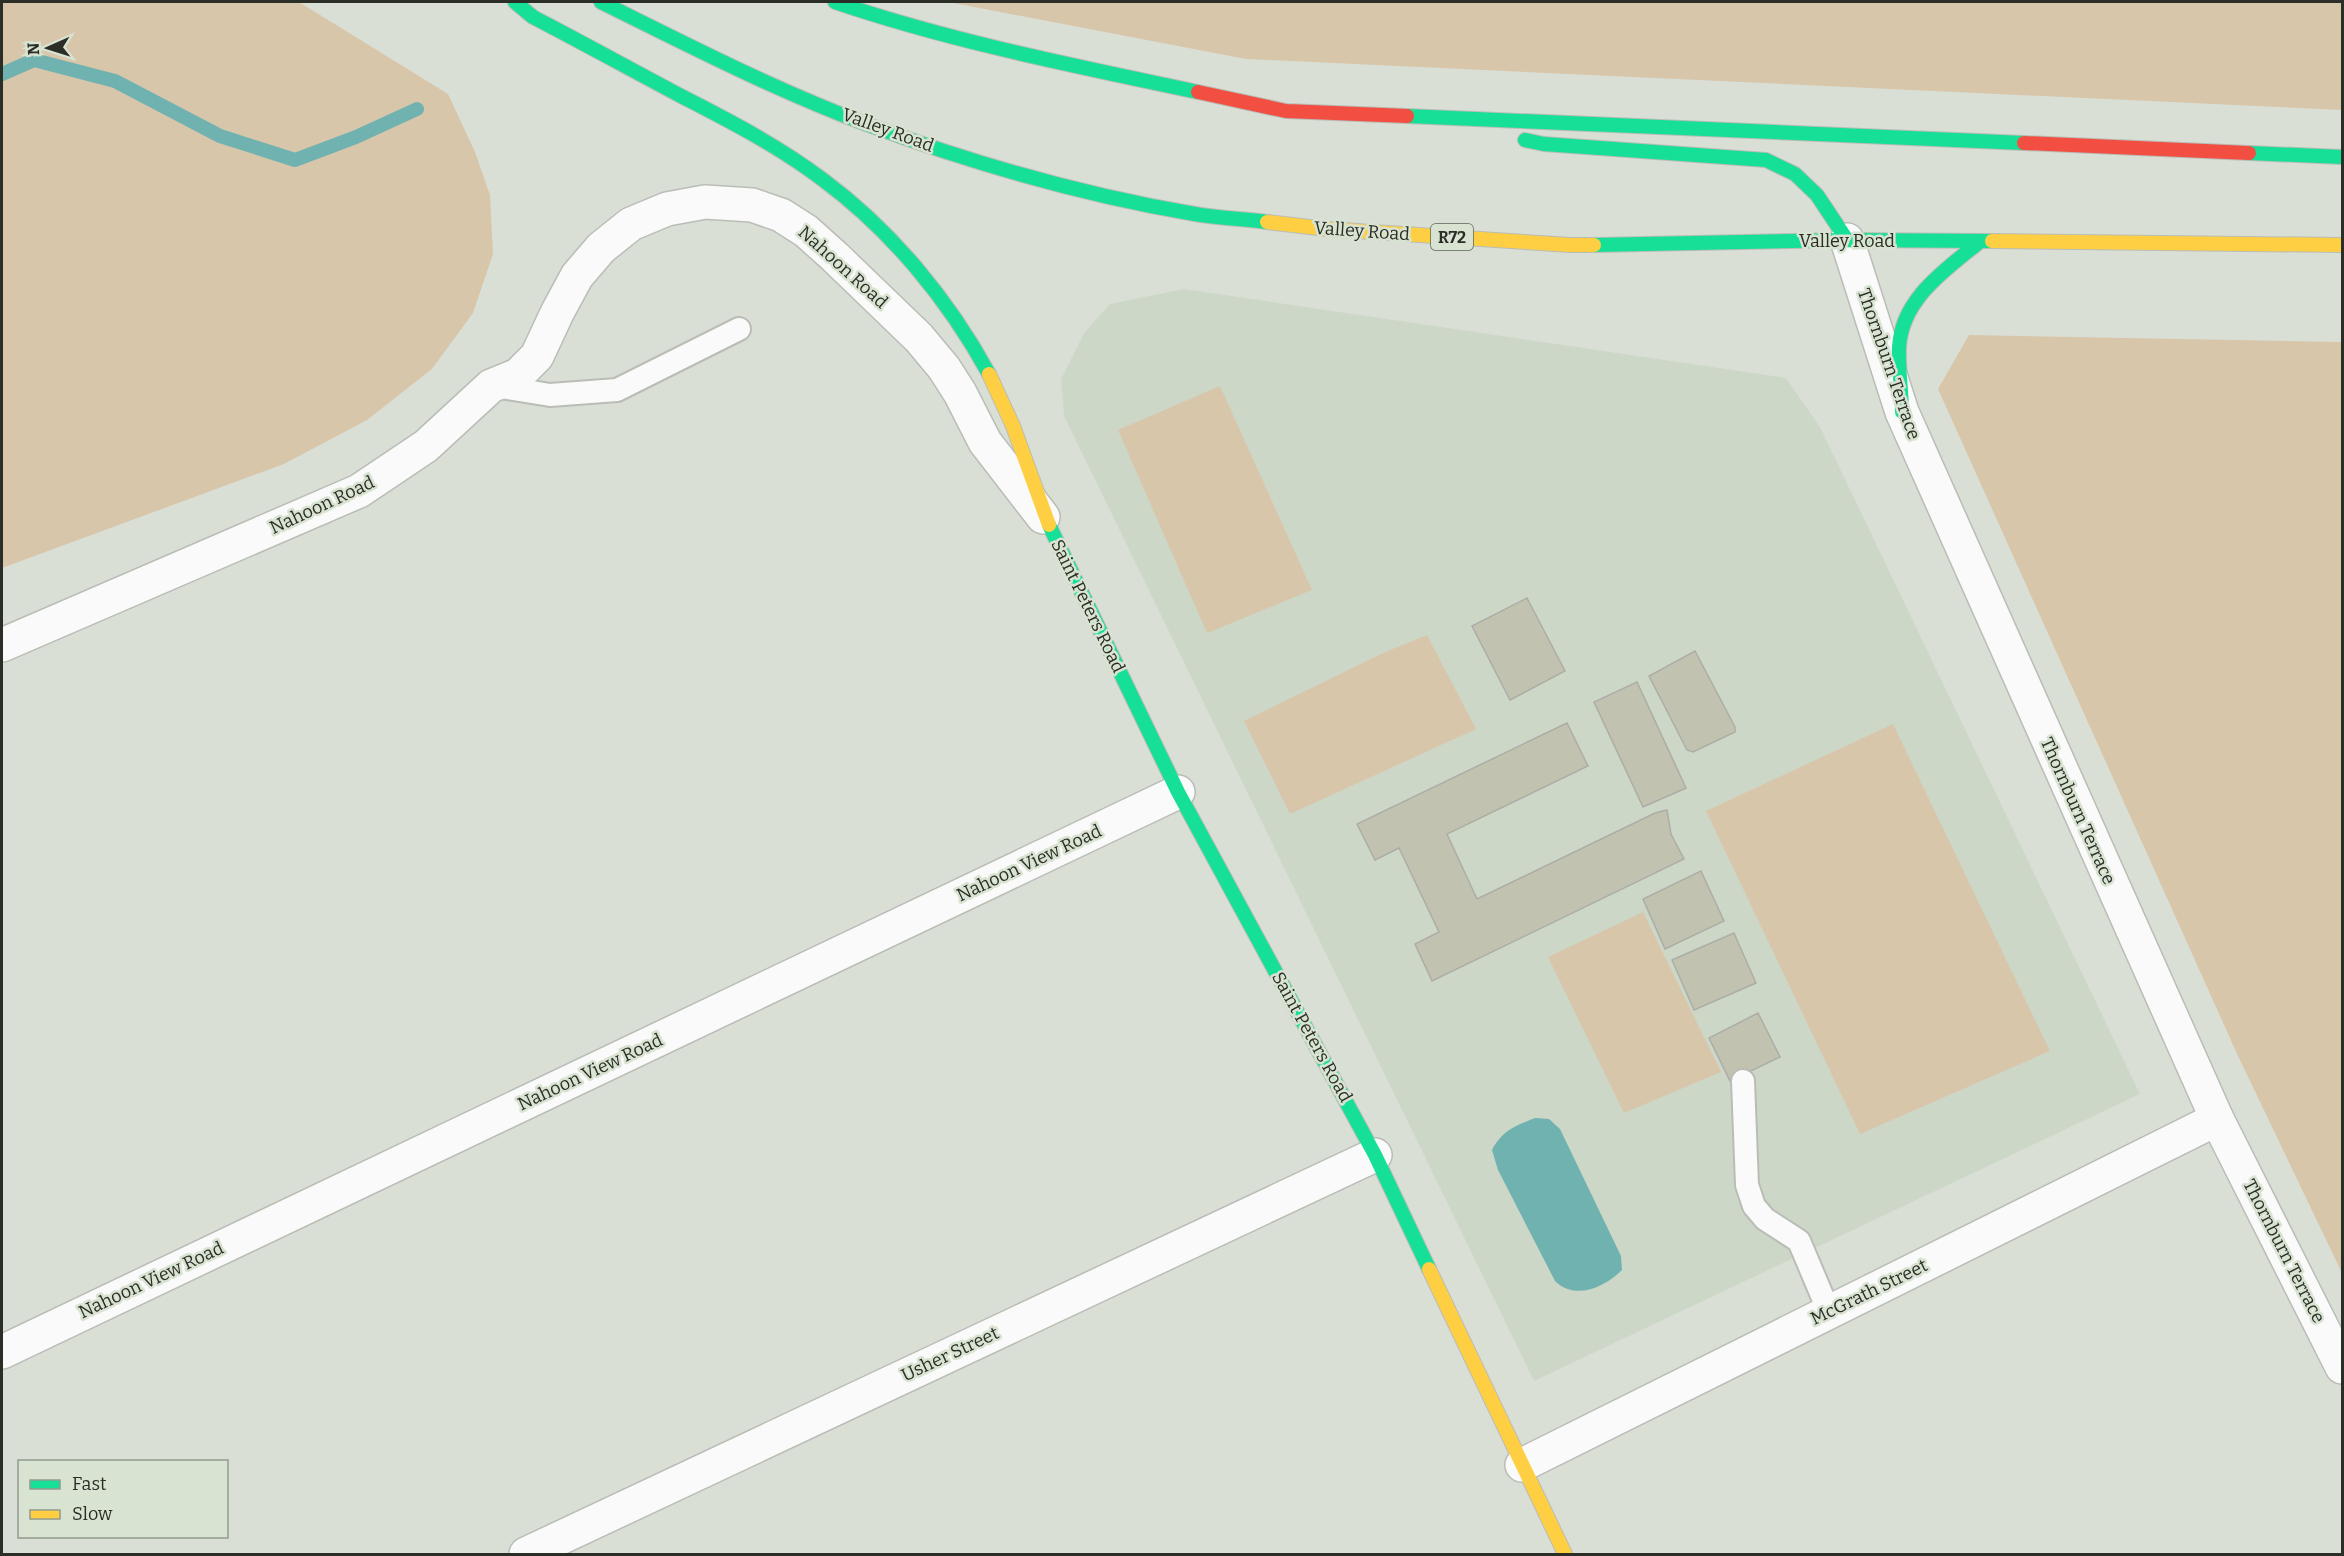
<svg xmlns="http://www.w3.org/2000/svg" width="2344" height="1556" viewBox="0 0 2344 1556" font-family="Bitter,serif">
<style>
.built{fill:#cdd7c7}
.green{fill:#d8c6ab}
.water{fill:#70b2af}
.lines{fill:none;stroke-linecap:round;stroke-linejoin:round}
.stream{stroke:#70b2af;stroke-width:14}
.building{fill:#c2c2b1;stroke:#acaea6;stroke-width:1.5}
.lane-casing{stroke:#b9bdb6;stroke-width:26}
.street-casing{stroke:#b9bdb6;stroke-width:36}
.fast-casing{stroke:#b9bdb6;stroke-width:16}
.slow-casing{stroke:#b9bdb6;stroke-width:16}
.jam-casing{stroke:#b9bdb6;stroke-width:16}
.lane{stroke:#f9faf9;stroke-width:22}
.street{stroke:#f9faf9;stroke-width:33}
.fast{stroke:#16e098;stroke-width:14}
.slow{stroke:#ffcf43;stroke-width:14}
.jam{stroke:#f24e42;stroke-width:14}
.labels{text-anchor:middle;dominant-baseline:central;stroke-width:5;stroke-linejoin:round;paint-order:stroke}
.shield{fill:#d9e3d2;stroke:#5e645a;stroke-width:1.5}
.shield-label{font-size:16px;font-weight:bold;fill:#2a2e27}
.street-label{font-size:18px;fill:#2a2e27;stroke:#d9e3d2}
</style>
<rect width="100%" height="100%" fill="#dadfd6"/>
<polygon class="built" points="1184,289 1786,378 1820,427 2140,1094 1534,1381 1064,416 1061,379 1084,333 1110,304"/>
<g class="green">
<polygon points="2,2 299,2 448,94 475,152 490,195 493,254 473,313 432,369 367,420 284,464 2,568"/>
<polygon points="948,2 2342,2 2342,110 1246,59"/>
<polygon points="1969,335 2342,342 2342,1273 2238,1056 1938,389"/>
<polygon points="1220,386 1312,590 1207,633 1118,430"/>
<polygon points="1427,635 1476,729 1290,814 1244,721 1383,653"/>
<polygon points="1893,724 2050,1051 1860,1134 1706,811"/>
<polygon points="1643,912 1721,1072 1624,1113 1548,957"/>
</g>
<path class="water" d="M 1535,1118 L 1549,1119 L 1560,1129 L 1621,1256 L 1622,1270 C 1605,1287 1575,1301 1555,1281 L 1498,1170 L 1492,1150 C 1503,1130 1515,1126 1535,1118 Z"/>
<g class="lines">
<polyline class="stream" points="2,74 34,60 115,81 220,136 295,160 356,137 417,109"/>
</g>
<g class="building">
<polygon points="1527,598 1565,671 1510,700 1472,626"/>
<polygon points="1695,651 1735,727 1735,732 1693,752 1687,750 1649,676"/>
<polygon points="1637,682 1686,788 1643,807 1594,702"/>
<polygon points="1567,723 1588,766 1447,834 1477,899 1655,813 1667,810 1671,834 1684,859 1432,981 1415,944 1439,932 1399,848 1375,860 1357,824"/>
<polygon points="1701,871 1724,921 1665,949 1643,899"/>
<polygon points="1734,933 1756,983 1694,1010 1672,960"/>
<polygon points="1758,1013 1780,1057 1730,1081 1709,1038"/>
</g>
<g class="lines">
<g class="lane-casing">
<g id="lane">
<polyline points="495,386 550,395 617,390 739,329"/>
<polyline points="1743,1081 1747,1185 1754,1206 1765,1219 1799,1241 1829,1312"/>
</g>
</g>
<g class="street-casing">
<g id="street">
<polyline points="1847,240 1902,412 2217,1119 2342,1367"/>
<polyline points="2,645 359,491 426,446 491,386 518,375 537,356 557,313 577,276 601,248 631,224 667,209 705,202 752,205 781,215 806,231 835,257 919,338 944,368 960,393 985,442 1043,517"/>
<polyline points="2,1352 1178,792"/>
<polyline points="1522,1465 2217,1119"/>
<polyline points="526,1554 1375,1155"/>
</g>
</g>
<g class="fast-casing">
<g id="fast">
<path d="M 515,2 L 533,17 C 583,43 632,70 681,96 C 730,121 778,146 822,179 C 891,230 948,299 989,374"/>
<path d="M 601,2 C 688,45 775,90 866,124 C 972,163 1082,195 1195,214 C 1218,218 1243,219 1267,222"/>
<path d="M 835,2 C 953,42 1076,66 1198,92"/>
<polyline points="1407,116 2024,143"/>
<polyline points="1525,140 1544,144 1766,160 1795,174 1817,195 1847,240"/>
<polyline points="2249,153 2342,157"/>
<polyline points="1594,245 1847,240 1992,241"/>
<path d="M 1902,412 C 1902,391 1898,368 1899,347 C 1902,299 1944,271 1978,243"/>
<polyline points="1049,525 1178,792 1375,1155 1429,1269"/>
</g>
</g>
<g class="slow-casing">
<g id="slow">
<polyline points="1267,222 1327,229 1570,245 1594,245"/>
<polyline points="1992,241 2342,245"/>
<polyline points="989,374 1013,426 1049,525"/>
<polyline points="1429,1269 1565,1554"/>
</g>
</g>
<g class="jam-casing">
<g id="jam">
<polyline points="1198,92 1286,111 1407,116"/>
<polyline points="2024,143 2249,153"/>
</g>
</g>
<use href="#lane" class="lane"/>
<use href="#street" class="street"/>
<use href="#fast" class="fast"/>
<use href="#slow" class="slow"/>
<use href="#jam" class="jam"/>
</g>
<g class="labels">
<rect class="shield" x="1431" y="224" width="42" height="26" rx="4.5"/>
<g class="shield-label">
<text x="1452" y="237">R72</text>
</g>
<g class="street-label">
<text transform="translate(888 130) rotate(20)">Valley Road</text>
<text transform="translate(1362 231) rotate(4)">Valley Road</text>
<text x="1847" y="241">Valley Road</text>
<text transform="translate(843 267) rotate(42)">Nahoon Road</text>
<text transform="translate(1889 364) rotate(71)">Thornburn Terrace</text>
<text transform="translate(322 505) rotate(-25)">Nahoon Road</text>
<text transform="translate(1088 606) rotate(64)">Saint Peters Road</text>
<text transform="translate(2078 811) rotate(66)">Thornburn Terrace</text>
<text transform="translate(1029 863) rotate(-25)">Nahoon View Road</text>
<text transform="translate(1312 1037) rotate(61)">Saint Peters Road</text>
<text transform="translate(590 1072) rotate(-25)">Nahoon View Road</text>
<text transform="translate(2284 1251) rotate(63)">Thornburn Terrace</text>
<text transform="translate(151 1280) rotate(-25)">Nahoon View Road</text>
<text transform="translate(1869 1292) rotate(-26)">McGrath Street</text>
<text transform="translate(950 1354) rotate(-25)">Usher Street</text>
</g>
</g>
<rect width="2344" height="1556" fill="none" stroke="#2a2e27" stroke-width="6"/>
<rect x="18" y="1460" width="210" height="78" fill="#d9e3d2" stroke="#939b8e" stroke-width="1.5"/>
<rect x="30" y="1480" width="30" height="9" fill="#16e098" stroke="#939b8e" stroke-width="1.5"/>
<text x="72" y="1490" font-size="18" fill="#2a2e27">Fast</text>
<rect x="30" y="1510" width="30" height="9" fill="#ffcf43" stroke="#939b8e" stroke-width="1.5"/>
<text x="72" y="1520" font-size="18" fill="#2a2e27">Slow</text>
<g transform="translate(48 48) rotate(267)" stroke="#d9e3d2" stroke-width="4.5" paint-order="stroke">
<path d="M0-4.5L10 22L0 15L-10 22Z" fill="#2a2e27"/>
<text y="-9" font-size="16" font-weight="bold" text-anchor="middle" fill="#2a2e27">N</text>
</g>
</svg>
